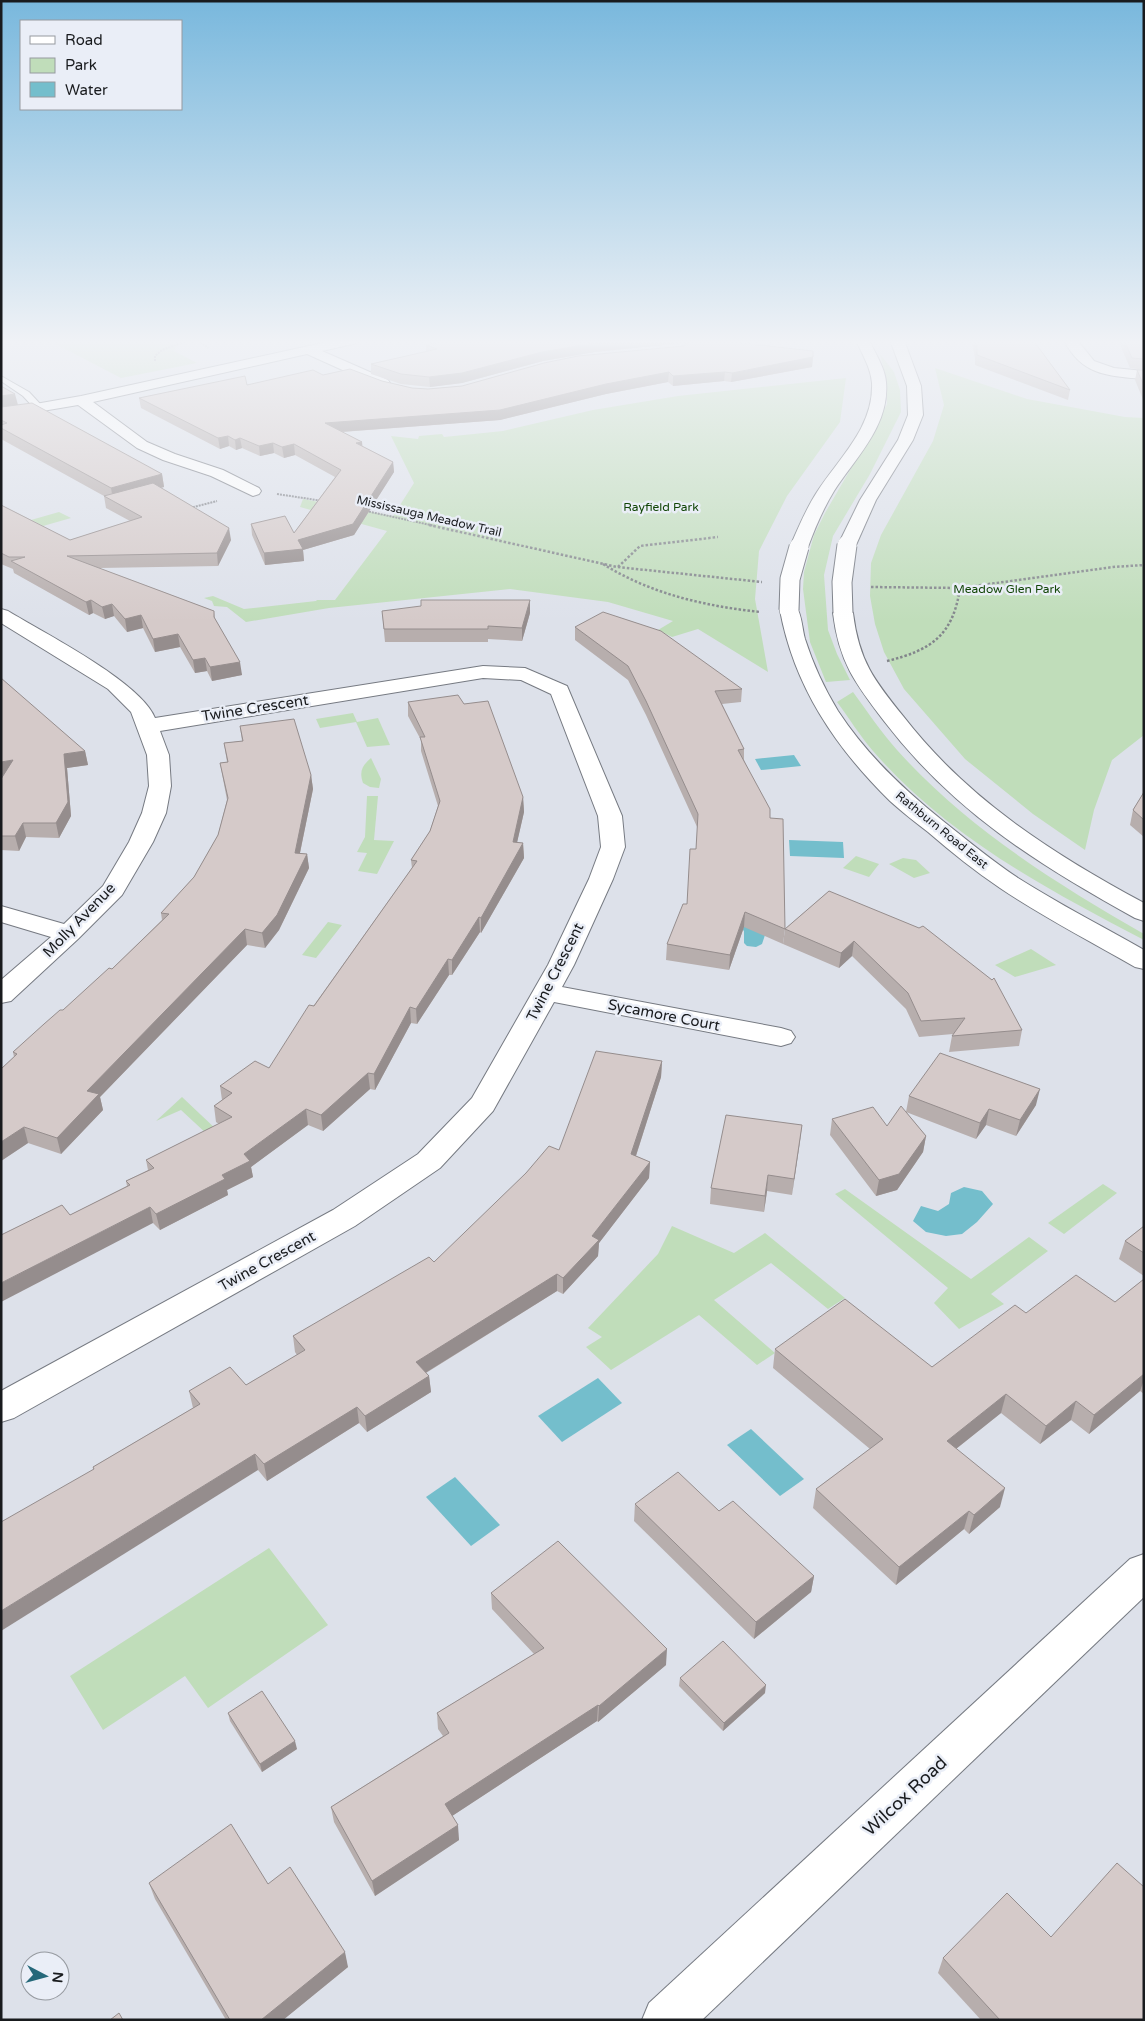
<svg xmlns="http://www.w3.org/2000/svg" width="1145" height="2021" viewBox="0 0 1145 2021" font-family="'Varela Round',sans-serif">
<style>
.green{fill:#c0ddba}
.water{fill:#74becc}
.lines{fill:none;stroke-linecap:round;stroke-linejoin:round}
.lane-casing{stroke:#767a82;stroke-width:2}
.street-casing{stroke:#767a82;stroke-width:2}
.secondary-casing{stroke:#767a82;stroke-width:2}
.path-far1{stroke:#82858b;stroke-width:2;stroke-dasharray:2 1;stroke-linecap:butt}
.path{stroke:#82858b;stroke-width:2.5;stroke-dasharray:2.5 2;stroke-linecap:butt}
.lane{fill:#fff;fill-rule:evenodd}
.street{fill:#fff;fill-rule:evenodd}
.secondary{fill:#fff;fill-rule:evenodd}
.secondary-bridge-casing{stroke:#767a82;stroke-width:21;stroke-linecap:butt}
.secondary-bridge{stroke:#fff;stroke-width:19}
.wall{fill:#b7aead}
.shaded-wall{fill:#958d8d}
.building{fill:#d5cac9;stroke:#958d8d}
.labels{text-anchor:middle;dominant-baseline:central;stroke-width:5;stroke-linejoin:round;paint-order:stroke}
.far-park-label{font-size:12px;fill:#124607;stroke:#eaeef7}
.far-street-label{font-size:12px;fill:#191b1e;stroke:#eaeef7}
.street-label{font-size:15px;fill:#191b1e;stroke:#eaeef7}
.near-street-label{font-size:18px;fill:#191b1e;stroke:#eaeef7}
</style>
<rect width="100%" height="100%" fill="#dde1ea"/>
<g class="green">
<polygon points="48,340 169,340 178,344 174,351 197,363 121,378"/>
<polygon points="880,354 894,372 900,390 901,412 870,474 833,536 824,575 828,630 837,654 850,680 826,682 810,642 803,589 804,572 814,535 825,513 878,422 887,404 887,382"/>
<polygon points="935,368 1027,399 1125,417 1144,418 1144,735 1112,760 1094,810 1085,850 1033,814 965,759 904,689 884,652 875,624 870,596 871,563 881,535 933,441 944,405"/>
<polygon points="846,378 840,422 787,496 759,551 755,599 768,672 698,629 672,637 658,630 673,621 608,602 510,589 329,608 246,622 227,607 214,606 212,601 204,598 213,596 244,609 316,601 317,600 335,600 387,531 300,507 303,499 393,516 414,483 391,436 418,439 419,436 442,434 444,437 503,431 593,410 678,396"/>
<polygon points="59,512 71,518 43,526 31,520"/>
<path d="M 853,692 C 867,711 881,732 897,750 C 967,828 1054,882 1144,934 L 1144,940 C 1046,889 947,836 873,751 C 860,736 849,718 837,702 Z"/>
<polygon points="353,713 357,722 378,718 390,745 367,747 356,722 320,728 316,719"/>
<path d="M 371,758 L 381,779 L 379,788 L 370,787 L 363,783 C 359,771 362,766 371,758 Z"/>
<polygon points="367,796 378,796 374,840 394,841 377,874 358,871 367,853 357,852 365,837"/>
<polygon points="856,856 879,864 869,877 843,868"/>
<polygon points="903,858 916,860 930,873 914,878 889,864"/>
<polygon points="328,922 342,925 316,958 302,955"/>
<polygon points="1031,949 1056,965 1015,977 995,965"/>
<polygon points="182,1097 218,1131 208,1135 181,1110 156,1121"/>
<polygon points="1103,1184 1117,1193 1064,1234 1048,1223"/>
<polygon points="845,1189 971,1279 1029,1237 1048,1251 991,1294 1004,1304 959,1329 934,1303 948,1288 835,1194"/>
<polygon points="672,1226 734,1253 765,1233 845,1298 828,1309 771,1263 714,1300 775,1353 757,1365 699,1315 611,1370 586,1347 602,1337 588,1328 658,1254"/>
<polygon points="269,1548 328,1625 208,1708 185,1676 103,1730 70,1676"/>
</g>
<g class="water">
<polygon points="794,755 801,766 761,770 755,759"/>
<polygon points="789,840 843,842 844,858 790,856"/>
<polygon points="740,918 765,935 762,944 756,947 747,946 744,943 744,931 739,926"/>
<polygon points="964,1187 982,1191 993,1204 977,1222 962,1234 946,1236 926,1232 913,1221 921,1206 938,1211 949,1204 951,1193"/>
<polygon points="598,1378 622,1403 562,1442 538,1416"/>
<polygon points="751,1429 804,1479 780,1496 727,1445"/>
<polygon points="455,1477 500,1525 471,1546 426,1497"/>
</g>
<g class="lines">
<g class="lane-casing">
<polygon id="lane" points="1,376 29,392 43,407 43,411 37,411 23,396 1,381"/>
</g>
<g class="street-casing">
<g id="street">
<polygon points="336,340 359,340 357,343 322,351 388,380 390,383 388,386 378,386 307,354 93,402 147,442 175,454 223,470 259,488 261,491 259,494 253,496 211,476 163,460 137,448 78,405 1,418 1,410 81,396"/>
<path d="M 1064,340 L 1077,340 L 1094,361 L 1114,368 L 1144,371 L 1144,379 C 1108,376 1081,375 1064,340 Z"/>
<path d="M 1,609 L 8,611 C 44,633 141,682 155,718 L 483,666 L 525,668 L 567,686 L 622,816 L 625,847 L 613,879 L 574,965 L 562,987 L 781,1028 L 791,1031 L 795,1037 L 791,1043 L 781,1046 L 554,1002 L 493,1111 L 440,1168 L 355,1226 L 14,1418 L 1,1422 L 1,1391 L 333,1210 L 418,1154 L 472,1098 L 548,965 L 589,879 L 601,847 L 598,816 L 551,694 L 521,680 L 483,678 L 160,731 L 169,755 L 171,786 L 166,813 L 153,842 L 122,895 L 78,939 L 11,1001 L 1,1003 L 1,980 L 51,937 L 1,922 L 1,906 L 64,924 L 103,886 L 129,842 L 142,813 L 149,786 L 147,755 L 131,712 L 108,689 L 1,623 Z"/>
<polygon points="1144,1554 1144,1597 702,2020 642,2020 649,2003 1130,1559"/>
</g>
</g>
<g class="secondary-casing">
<g id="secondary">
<path d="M 856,340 L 869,340 C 875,353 885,368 886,382 C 890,426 855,458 834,491 C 823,509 815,528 808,547 L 805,551 L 799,552 L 793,551 L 790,547 C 798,528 806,509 817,492 C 839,458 874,427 872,383 C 871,368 862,354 856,340 Z"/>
<polygon points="890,340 904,340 921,386 923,415 913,440 876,500 856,545 853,549 847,550 841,549 838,545 860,500 898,440 908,415 907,386"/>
<path d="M 789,604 L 796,606 C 802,615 802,628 805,639 C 813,664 824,688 838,711 C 866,754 903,789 943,821 C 967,840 992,861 1018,878 C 1059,904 1102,926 1144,950 L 1144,969 L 1135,967 C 1090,941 1043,917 1000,888 C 975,871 951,852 928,832 C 915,822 902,812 890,801 C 835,747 794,686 780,610 L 782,606 Z"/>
<path d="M 843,607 L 850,609 L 853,613 C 859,661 874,680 903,716 C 967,799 1053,854 1144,903 L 1144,921 L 1135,918 C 1037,864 953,811 884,721 C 855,683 839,662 833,613 L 836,609 Z"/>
</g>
</g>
<g class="path-far1">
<polyline points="198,340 208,348"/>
<polyline points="155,361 155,356 162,350 189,340"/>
<polyline points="277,494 323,501"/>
<polyline points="190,508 217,501"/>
<polyline points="366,511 435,526"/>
</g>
<g class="path">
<polyline points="429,525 617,567 762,582"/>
<path d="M 603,564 C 651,594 705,606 760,612"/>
<polyline points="618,567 640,546 718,537"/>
<polyline points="871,587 960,588 1113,567 1144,565"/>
<path d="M 887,661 C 932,650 953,635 960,588"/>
</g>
<use href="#lane" class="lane"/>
<use href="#street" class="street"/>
<use href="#secondary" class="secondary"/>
<g class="secondary-bridge-casing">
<g id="secondary-bridge">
<polyline points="789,610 790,579 799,547"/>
<polyline points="843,613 842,582 847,545"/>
</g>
</g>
<use href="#secondary-bridge" class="secondary-bridge"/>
</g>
<g class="wall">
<polygon points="450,340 730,340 725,341 813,357 812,367 731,382 724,381 673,386 668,382 606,394 500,420 342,432 362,442 362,446 393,462 394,472 354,535 303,550 304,561 265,565 252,535 251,524 294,533 335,477 295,455 284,458 274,453 260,456 242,448 236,450 229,446 220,449 141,408 139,398 323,375 382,381 412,388 428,389 462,386 685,345 683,343 595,352 543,361 462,383 430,387 401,384 371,374 371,364 426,352 426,345"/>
<polygon points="971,340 1033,340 1070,390 1068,400 975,365 975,357"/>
<polygon points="1118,340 1144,340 1144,370 1130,368"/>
<polygon points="1137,370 1144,370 1144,402 1135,380"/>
<polygon points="1,386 18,405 162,474 164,487 161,488 231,540 218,566 99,568 214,611 215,619 242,675 212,681 207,671 195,673 180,647 155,652 143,628 127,632 114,616 105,619 93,613 89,615 14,573 13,569 1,564 1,505 70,540 130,521 106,508 104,496 1,439"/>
<polygon points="530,600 530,613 522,641 488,639 488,642 385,642 382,611"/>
<polygon points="575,627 742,689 741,702 722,704 744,749 744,760 770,818 785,929 783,944 744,927 729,970 666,960 667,944 687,904 696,849 698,829 646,715 628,680 575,640"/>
<polygon points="408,702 464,704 523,797 524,812 517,842 523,843 524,858 481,933 480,932 452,975 449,975 417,1024 411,1023 375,1090 370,1089 323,1131 308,1125 251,1167 253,1177 227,1190 228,1195 160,1230 153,1223 70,1215 127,1186 126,1181 148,1170 146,1160 219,1124 216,1122 214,1106 222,1100 220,1086 269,1068 412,868 411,860 430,831 438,806 421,751 421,740 408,716"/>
<polygon points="240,726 311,775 313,789 300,853 307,854 309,868 279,930 265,948 247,945 100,1097 103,1110 61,1154 28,1143 1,1161 1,1069 14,1057 13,1052 112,969 162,920 161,913 194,877 218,835 227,800 220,763 227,762 224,743 242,741"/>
<polygon points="85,751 88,765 67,768 71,816 59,838 26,837 19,851 1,850 1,779 3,776"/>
<polygon points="1144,792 1144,837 1130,825 1133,810"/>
<polygon points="829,891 992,980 1022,1030 1019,1046 949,1052 952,1036 953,1034 919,1037 906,1009 852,956 839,968 783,944 785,929"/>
<polygon points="662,1061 661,1077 636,1156 650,1162 649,1178 599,1243 598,1256 563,1294 557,1291 426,1373 429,1376 431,1392 367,1432 359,1423 267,1481 258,1470 93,1469 93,1467 193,1408 189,1391 246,1385 297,1355 295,1352 293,1336 434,1262 559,1150"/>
<polygon points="909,1096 1036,1105 1016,1136 986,1125 976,1139 906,1112 926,1136 923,1152 897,1190 876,1196 830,1135 832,1119 887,1126 906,1112"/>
<polygon points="802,1125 792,1195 767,1191 764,1212 710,1204 711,1188"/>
<polygon points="1144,1226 1144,1276 1119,1259 1125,1241"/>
<polygon points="1144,1279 1144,1394 1140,1391 1089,1434 1071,1420 1040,1444 1001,1413 956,1449 1000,1507 969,1534 964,1529 896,1585 813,1508 816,1489 870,1449 773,1368 775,1349 932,1367 1026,1313 1115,1302"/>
<polygon points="635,1504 719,1511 814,1576 811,1592 754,1639 634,1521"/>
<polygon points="491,1593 666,1665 598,1722 597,1721 452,1816 459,1840 375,1896 334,1822 331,1807 443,1736 438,1729 437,1713 534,1654 492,1609"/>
<polygon points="680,1678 765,1693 723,1731 679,1686"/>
<polygon points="228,1713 297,1749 262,1772 230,1721"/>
<polygon points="149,1883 268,1884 348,1967 283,2020 226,2020 155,1899"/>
<polygon points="1051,1937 1144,2020 981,2020 938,1973 943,1958"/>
</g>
<g class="shaded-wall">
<polygon points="627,340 683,340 683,343 595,352 543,361 462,383 430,387 429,377 542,352 595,343"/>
<polygon points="813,357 812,367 731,382 732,373"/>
<polygon points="669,372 668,382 606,394 500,420 326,433 325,423 606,384"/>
<polygon points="725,372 724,381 673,386 673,376"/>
<polygon points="15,394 18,405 1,408 1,396"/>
<polygon points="228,436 229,446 220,449 218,438"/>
<polygon points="240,438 242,448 236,450 235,440"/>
<polygon points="362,442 363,452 356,443"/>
<polygon points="273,443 274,453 260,456 259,446"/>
<polygon points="294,444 295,455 284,458 282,447"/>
<polygon points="393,462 394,472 354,535 303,550 304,561 265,565 264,553 298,540"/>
<polygon points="162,474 164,487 113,500 111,488"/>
<polygon points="229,528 231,540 218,566 217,553"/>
<polygon points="91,600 93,613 89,615 86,602"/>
<polygon points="530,600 530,613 522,641 522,628"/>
<polygon points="112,604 114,616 105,619 102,607"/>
<polygon points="141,615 143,628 127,632 125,619"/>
<polygon points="178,634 180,647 155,652 153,639"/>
<polygon points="205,658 207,671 195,673 193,660"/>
<polygon points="240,662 242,675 212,681 210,667"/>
<polygon points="85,751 88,765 67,768 71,816 59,838 56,823 64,754"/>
<polygon points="13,760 16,774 1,776 1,762"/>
<polygon points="311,775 313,789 297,867 295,853"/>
<polygon points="523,797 524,812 514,856 513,842"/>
<polygon points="23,823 26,837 19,851 15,836"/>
<polygon points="523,843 524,858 481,933 481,918"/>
<polygon points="307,854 309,868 279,930 265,948 262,933"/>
<polygon points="745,912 744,927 729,970 730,955"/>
<polygon points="479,917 480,932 452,975 452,960"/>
<polygon points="245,929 247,945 100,1097 103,1110 61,1154 57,1138 87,1091"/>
<polygon points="854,941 852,956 839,968 841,953"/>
<polygon points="448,959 449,975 417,1024 416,1009"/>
<polygon points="410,1007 411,1023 375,1090 374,1074"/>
<polygon points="662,1061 661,1077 631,1171 631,1154"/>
<polygon points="368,1073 370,1089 323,1131 321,1115"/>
<polygon points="1040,1089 1036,1105 1016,1136 1020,1120"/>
<polygon points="306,1109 308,1125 251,1167 253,1177 227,1190 228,1195 160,1230 156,1214 244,1154"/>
<polygon points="989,1109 986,1125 976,1139 980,1123"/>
<polygon points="802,1125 800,1141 792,1195 794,1179"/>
<polygon points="24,1127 28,1143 1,1161 1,1142"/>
<polygon points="926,1136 923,1152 897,1190 876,1196 879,1180"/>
<polygon points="650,1162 649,1178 599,1243 598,1256 563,1294 563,1278 592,1236"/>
<polygon points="768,1175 767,1191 764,1212 765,1196"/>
<polygon points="150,1207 153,1223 1,1302 1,1283"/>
<polygon points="557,1274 557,1291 417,1378 416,1362"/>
<polygon points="1144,1374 1144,1380 1140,1391 1089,1434 1094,1415"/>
<polygon points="429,1376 431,1392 367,1432 365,1416"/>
<polygon points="1006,1394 1001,1413 942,1460 947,1441"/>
<polygon points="1076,1401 1071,1420 1040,1444 1046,1426"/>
<polygon points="357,1407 359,1423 267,1481 264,1464"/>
<polygon points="255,1454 258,1470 1,1631 1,1611"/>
<polygon points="1005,1488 1000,1507 969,1534 974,1515"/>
<polygon points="969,1511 964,1529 896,1585 899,1567"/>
<polygon points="814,1576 811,1592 754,1639 756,1622"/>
<polygon points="667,1649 666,1665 598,1722 599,1706"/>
<polygon points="766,1685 765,1693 723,1731 724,1723"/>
<polygon points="598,1705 597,1721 446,1820 445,1804"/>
<polygon points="295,1741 297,1749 262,1772 260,1764"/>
<polygon points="458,1825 459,1840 375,1896 372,1881"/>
<polygon points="345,1952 348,1967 283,2020 261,2020"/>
</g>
<g class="building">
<polygon points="450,340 627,340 595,343 542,352 462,373 429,377 401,374 371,364 437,349 426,345"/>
<polygon points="691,340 714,340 813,351 813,357 732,373 725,372 673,376 669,372 606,384 500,410 325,423 362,442 356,443 393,462 353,524 298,540 303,549 264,553 251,524 285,516 294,533 341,470 294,444 282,447 273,443 259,446 240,438 235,440 228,436 218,438 139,398 245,376 247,385 313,370 323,375 350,369 382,381 412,388 428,389 462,386 544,363 578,356 684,346 692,340"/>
<polygon points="975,340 1033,340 1070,390 977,355 977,347"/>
<polygon points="1124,340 1144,340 1144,359 1132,358"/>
<polygon points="1137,370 1144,370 1144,386"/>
<polygon points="1,386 15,394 1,396"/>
<polygon points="32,403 162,474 111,488 1,428 1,425 7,423 1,420 1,407"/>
<polygon points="153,483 229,528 217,553 67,556 214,611 214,617 240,662 210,667 205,658 193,660 178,634 153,639 141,615 125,619 112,604 102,607 91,600 86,602 11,561 25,557 9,557 1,553 1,505 70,540 142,517 104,496"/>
<polygon points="421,600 530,600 522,628 488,626 488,629 384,629 382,611 421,606"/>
<polygon points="603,612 661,631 742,689 715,691 744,749 738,750 770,809 770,818 783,819 785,929 745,912 730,955 667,944 683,904 687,904 690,849 696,849 698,814 646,701 628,666 575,627"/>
<polygon points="1,678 85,751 64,754 68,802 56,823 23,823 15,836 1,836 1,779 13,760 1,762"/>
<polygon points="458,695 464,704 488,701 523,797 513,842 523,843 481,918 479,917 452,960 448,959 416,1009 410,1007 374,1074 368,1073 321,1115 306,1109 244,1154 250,1161 222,1175 225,1179 156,1214 150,1207 1,1283 1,1235 62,1205 70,1215 130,1185 126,1181 154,1168 146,1160 232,1117 214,1106 232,1093 220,1086 255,1061 269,1068 309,1005 314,1006 417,861 411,860 430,831 440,801 420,737 425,737 408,702"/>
<polygon points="294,719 311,775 295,853 307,854 277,915 262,933 245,929 87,1091 99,1094 57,1138 24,1127 1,1142 1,1069 17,1054 13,1052 44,1024 60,1010 63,1010 109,968 112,969 169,914 161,913 194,877 218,835 228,798 220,763 228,762 224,743 243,741 240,726"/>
<polygon points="1144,792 1144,820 1133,810"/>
<polygon points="829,891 919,928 923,926 992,980 994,978 1022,1030 952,1036 965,1018 921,1021 908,993 854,941 841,953 785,929"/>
<polygon points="596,1051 662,1061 631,1154 650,1162 592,1236 599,1240 563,1278 557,1274 416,1362 429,1376 365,1416 357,1407 264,1464 255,1454 1,1611 1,1522 94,1469 93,1467 200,1404 189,1391 230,1367 246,1385 305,1350 293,1336 429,1257 434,1262 526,1173 549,1146 559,1150"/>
<polygon points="940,1053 1040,1089 1020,1120 989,1109 980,1123 909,1096"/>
<polygon points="901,1106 926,1136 899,1174 879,1180 832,1119 873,1107 887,1126"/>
<polygon points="726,1115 802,1125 794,1179 768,1175 765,1196 711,1188"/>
<polygon points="1144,1226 1144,1253 1125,1241"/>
<polygon points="1076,1275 1115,1302 1144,1279 1144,1374 1094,1415 1076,1401 1046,1426 1006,1394 947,1441 1005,1488 974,1515 969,1511 899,1567 816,1489 883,1439 775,1349 845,1299 932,1367 1015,1305 1026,1313"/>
<polygon points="678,1472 719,1511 733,1501 814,1576 756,1622 635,1504"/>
<polygon points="558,1541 667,1649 599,1706 598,1705 445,1804 458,1825 372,1881 331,1807 449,1733 437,1713 544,1648 491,1593"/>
<polygon points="723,1641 766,1685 724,1723 680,1678"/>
<polygon points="262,1691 295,1741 260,1764 228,1713"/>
<polygon points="231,1824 268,1884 290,1867 345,1952 261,2020 230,2020 149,1883"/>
<polygon points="1117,1863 1144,1887 1144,2020 1000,2020 943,1958 1007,1893 1051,1937"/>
<polygon points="119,2013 123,2020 110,2020"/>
</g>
<linearGradient id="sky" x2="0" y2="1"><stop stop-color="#79b8dd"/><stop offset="0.55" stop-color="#f0f2f6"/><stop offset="1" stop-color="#f0f2f6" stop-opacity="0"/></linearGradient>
<rect width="1145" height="622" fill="url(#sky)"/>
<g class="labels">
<g class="far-park-label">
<text x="661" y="507">Rayfield Park</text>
<text x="1007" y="589">Meadow Glen Park</text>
</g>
<g class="far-street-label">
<text transform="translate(429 516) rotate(13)">Mississauga Meadow Trail</text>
<text transform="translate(942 830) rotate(39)">Rathburn Road East</text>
</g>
<g class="street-label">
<text transform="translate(255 708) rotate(-9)">Twine Crescent</text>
<text transform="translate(79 920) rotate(-46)">Molly Avenue</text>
<text transform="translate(555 972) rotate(-63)">Twine Crescent</text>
<text transform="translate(664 1015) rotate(11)">Sycamore Court</text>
<text transform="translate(267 1261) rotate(-29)">Twine Crescent</text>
</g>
<g class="near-street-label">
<text transform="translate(905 1796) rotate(-43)">Wilcox Road</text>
</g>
</g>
<rect width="1145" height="2021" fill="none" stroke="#191b1e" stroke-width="5"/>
<rect x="20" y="20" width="162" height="90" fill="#eaeef7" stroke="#969aa0"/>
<rect x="30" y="36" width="25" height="8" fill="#ffffff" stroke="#969aa0"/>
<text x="65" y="45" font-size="15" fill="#191b1e">Road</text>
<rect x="30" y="58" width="25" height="15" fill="#c0ddba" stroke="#969aa0"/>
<text x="65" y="70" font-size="15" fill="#191b1e">Park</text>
<rect x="30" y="82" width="25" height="15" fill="#74becc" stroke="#969aa0"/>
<text x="65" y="95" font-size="15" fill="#191b1e">Water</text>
<g transform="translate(45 1976) rotate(96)"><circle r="24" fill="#eaeef7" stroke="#969aa0"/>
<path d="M0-4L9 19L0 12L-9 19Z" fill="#25687a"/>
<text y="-8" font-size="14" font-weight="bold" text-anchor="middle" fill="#191b1e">N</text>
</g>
</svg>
